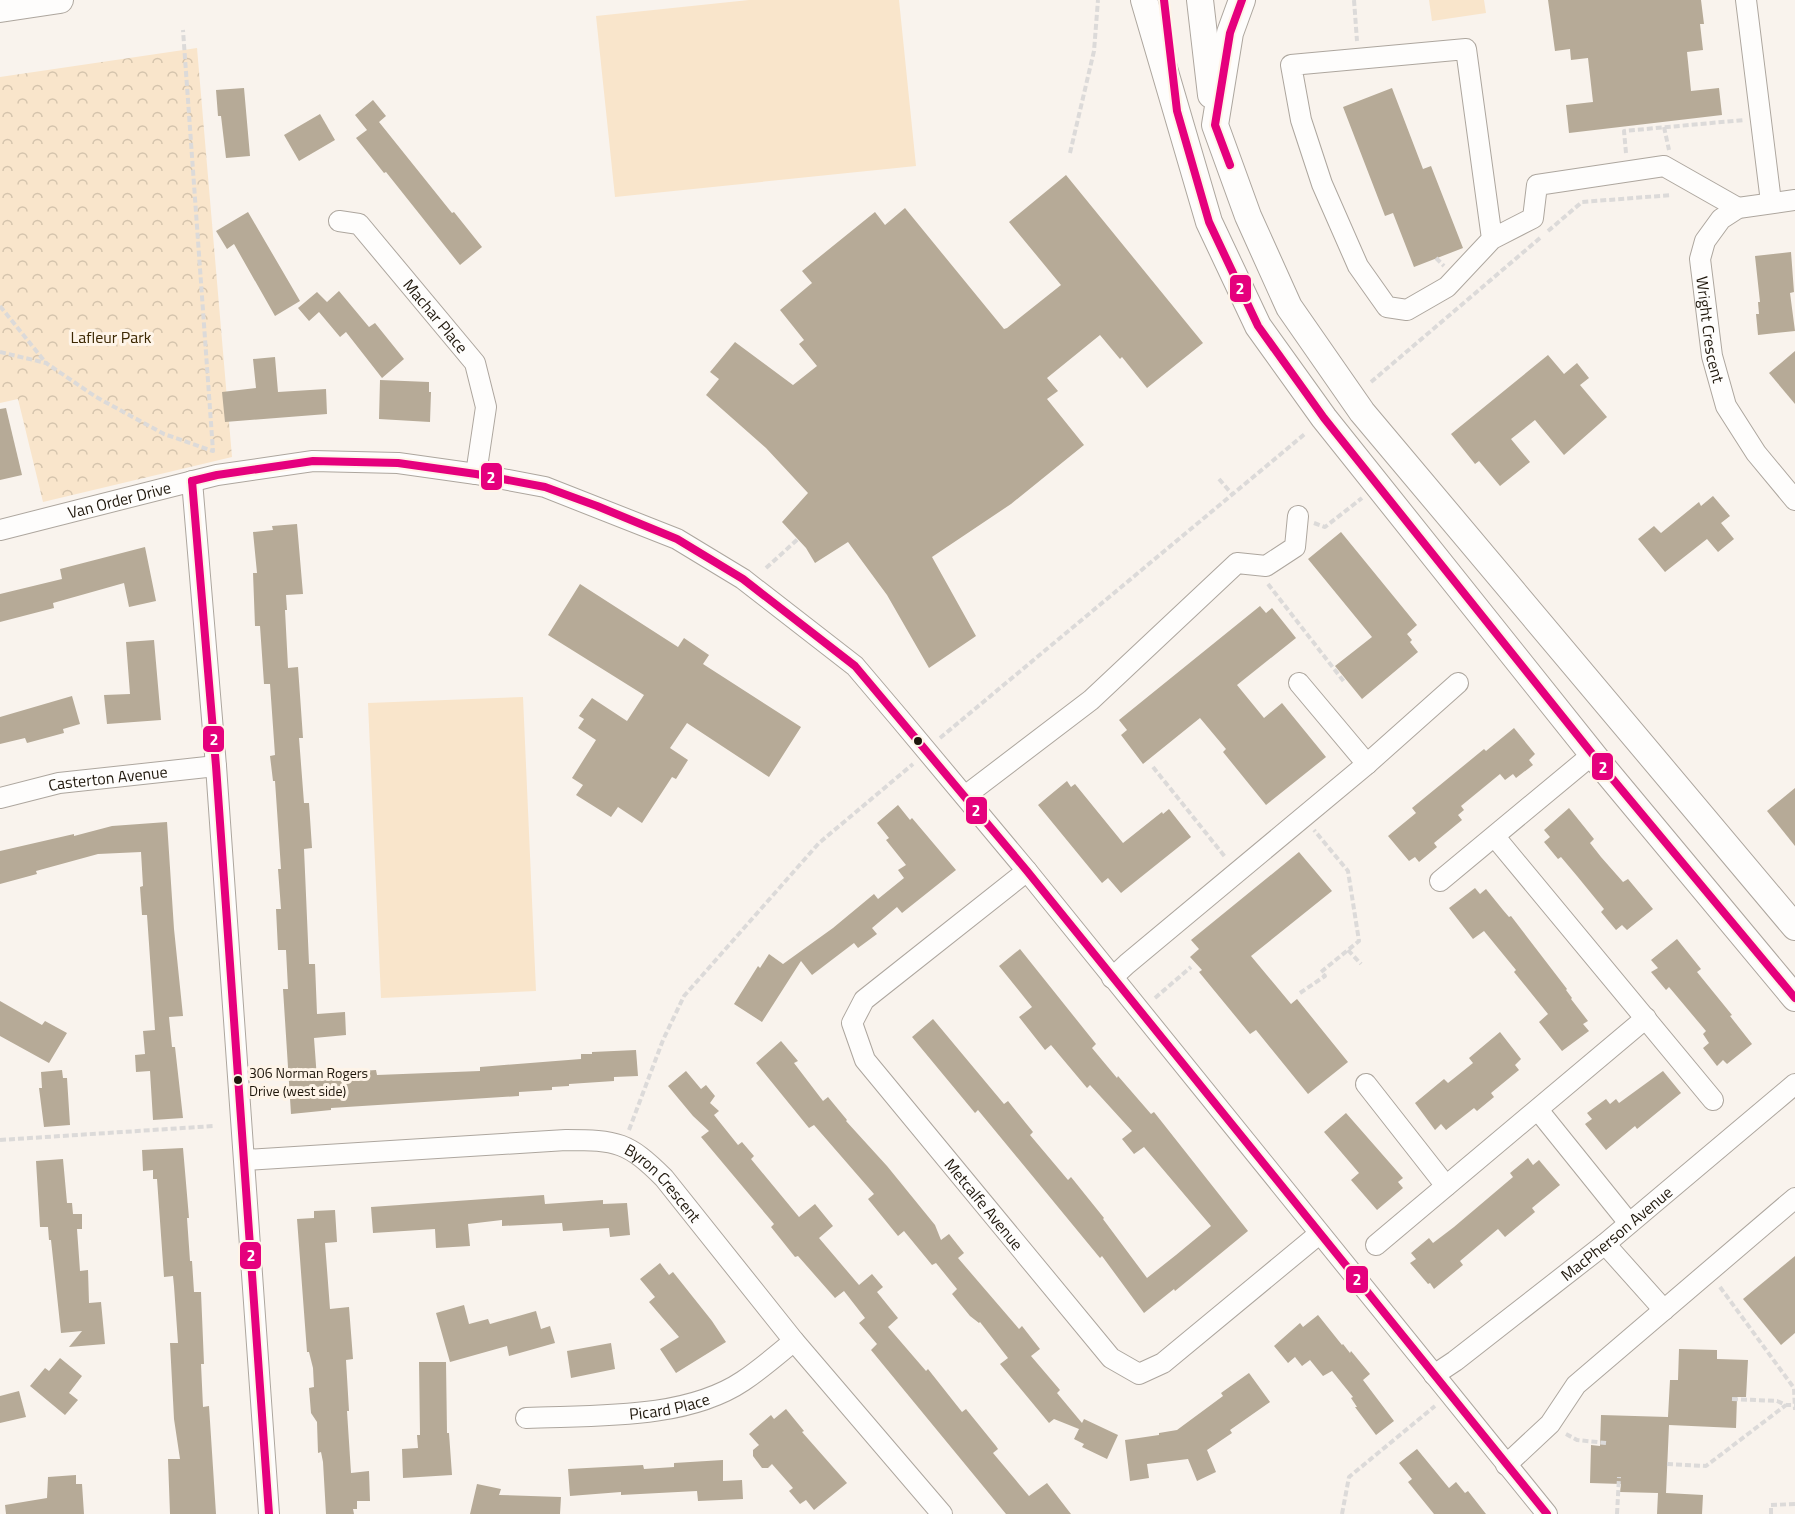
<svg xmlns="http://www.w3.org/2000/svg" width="1795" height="1514" viewBox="0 0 1795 1514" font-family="'Titillium Web',sans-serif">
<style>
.park{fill:url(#park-crowns)}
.pitch{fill:#f9e5cb}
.building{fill:#b6aa97}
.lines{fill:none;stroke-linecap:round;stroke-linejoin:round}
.minor-casing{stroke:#ada69e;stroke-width:22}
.major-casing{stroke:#ada69e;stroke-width:28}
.path{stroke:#dcdad9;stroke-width:4;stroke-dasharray:6 3;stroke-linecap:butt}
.minor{stroke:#fefdfc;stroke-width:20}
.major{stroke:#fefdfc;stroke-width:26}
.bus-1-casing{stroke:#fef4e8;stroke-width:12}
.bus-1{stroke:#e5007d;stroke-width:8}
.bus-dot{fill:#1f170c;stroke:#fef4e8;stroke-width:2}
.labels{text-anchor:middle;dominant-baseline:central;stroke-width:6;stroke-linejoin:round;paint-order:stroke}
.bus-label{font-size:14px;fill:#1f170c;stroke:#fef4e8;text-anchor:start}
.street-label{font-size:16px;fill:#1f170c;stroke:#fef4e8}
.park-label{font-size:16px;fill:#3d2803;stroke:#fef4e8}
.line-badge{stroke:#fef4e8;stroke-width:2}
.badge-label{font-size:16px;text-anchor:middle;font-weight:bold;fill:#fff}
</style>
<defs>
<pattern id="park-crowns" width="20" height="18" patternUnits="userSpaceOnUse" patternTransform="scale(1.5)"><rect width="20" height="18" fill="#f9e5cb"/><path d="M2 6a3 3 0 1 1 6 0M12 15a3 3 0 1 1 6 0" fill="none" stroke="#d5c4ad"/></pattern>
</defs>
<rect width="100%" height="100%" fill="#f9f3ed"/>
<polygon class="park" points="197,48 232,457 43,502 18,399 0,403 0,77"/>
<g class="pitch">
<polygon points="749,0 899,0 916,166 615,197 596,16"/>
<polygon points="1429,0 1484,0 1486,13 1432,21"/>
<polygon points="523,697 536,991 381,998 368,703"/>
</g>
<g class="building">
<polygon points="1548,0 1701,0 1704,24 1700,24 1703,50 1687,52 1691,91 1719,88 1722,115 1569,133 1566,105 1593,102 1588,58 1571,60 1570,49 1555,51"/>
<polygon points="244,88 250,156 226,158 221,116 218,116 216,90"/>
<polygon points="1392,88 1423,169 1431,166 1463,248 1414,267 1393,213 1385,216 1343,107"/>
<polygon points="373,100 386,116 379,122 452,213 454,212 482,247 460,265 386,172 384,173 356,138 367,130 355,115"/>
<polygon points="320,114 335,140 299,161 284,135"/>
<polygon points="1066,175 1203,343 1147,388 1122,357 1120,359 1100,335 1047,378 1058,391 1047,399 1084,445 1011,504 932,557 976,636 929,668 887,595 848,542 815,563 806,548 782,522 808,493 766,448 706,395 719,379 710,372 735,342 793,385 817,366 799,344 804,340 780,310 812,283 802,271 875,212 885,225 905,208 1004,329 1007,328 1061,285 1009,222"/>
<polygon points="248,212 300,301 275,316 234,244 227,249 216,231"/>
<polygon points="1791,252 1794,292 1790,293 1795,331 1758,335 1756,314 1759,314 1758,302 1760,302 1755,256"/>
<polygon points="339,291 369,327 375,323 404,359 382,378 346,332 340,337 319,312 309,321 298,308 317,292 327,302"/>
<polygon points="1795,351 1795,404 1769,373"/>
<polygon points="1548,355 1564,374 1577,363 1589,378 1580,385 1607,417 1564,455 1535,420 1511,439 1530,462 1500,486 1479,461 1475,464 1451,434"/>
<polygon points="275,357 278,392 326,389 327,414 225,422 222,392 256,388 253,359"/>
<polygon points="380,380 429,382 429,392 431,392 430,422 379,419"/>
<polygon points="6,408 22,475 0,480 0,409"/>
<polygon points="1713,496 1730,516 1721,523 1734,539 1718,552 1707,539 1665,572 1638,539 1654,526 1661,533 1699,502 1701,506"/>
<polygon points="297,524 303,594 286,595 287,610 285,610 288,668 298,667 303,738 299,738 304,803 309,803 312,848 304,849 309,964 315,964 317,1014 345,1012 346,1035 314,1038 317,1079 361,1076 361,1071 376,1070 377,1075 480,1071 480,1067 581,1059 581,1054 592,1054 592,1052 636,1050 638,1076 614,1077 614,1081 569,1084 569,1086 552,1087 552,1090 519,1092 519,1096 331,1108 331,1110 291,1114 283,989 288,989 286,950 278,950 276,909 281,909 278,869 281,869 275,781 273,781 270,756 275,755 270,684 264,684 260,626 255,626 253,573 257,573 253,532 273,530 272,526"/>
<polygon points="1341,532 1417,625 1407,634 1412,640 1410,642 1418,652 1362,699 1335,666 1372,637 1308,559"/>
<polygon points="145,547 156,601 129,607 124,583 53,603 54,608 0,622 0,594 62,579 60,569"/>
<polygon points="580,584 678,647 684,638 709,655 703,664 801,727 769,777 687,723 670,748 688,760 676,779 672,777 642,823 618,807 611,817 576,795 583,785 572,778 596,740 578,728 584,719 579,716 592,698 627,721 644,695 548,635"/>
<polygon points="1260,606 1266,613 1272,608 1296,638 1237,685 1264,718 1282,703 1326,757 1266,805 1223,752 1226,749 1200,718 1143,764 1121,735 1127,730 1119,720"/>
<polygon points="154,640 161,720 107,724 104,695 130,694 126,642"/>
<polygon points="72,696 80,724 63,729 64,733 27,743 25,738 0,744 0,717"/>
<polygon points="1514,728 1535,754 1529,760 1533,765 1516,778 1513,774 1505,780 1500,774 1461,806 1464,810 1458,815 1462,820 1434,843 1437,847 1419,862 1415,857 1409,861 1388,836 1416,813 1412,808 1484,749 1486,751"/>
<polygon points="1067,781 1071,787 1075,784 1123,843 1162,812 1163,814 1169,809 1191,837 1121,893 1108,878 1102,883 1038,805"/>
<polygon points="1795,788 1795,846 1767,811"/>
<polygon points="898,805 910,820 912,818 956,870 902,913 897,907 872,928 877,934 858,948 854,943 812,975 801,961 762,1022 734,1004 758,966 760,968 769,954 783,964 833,928 874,894 878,899 904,878 898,870 906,865 886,840 889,838 877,823"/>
<polygon points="1569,808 1594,839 1590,843 1601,857 1623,882 1628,879 1653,909 1627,930 1622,925 1616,930 1601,912 1604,909 1577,876 1561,857 1558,859 1544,842 1550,837 1544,830"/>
<polygon points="167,822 174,929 183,1016 169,1017 172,1047 175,1047 183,1118 153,1120 150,1071 136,1072 135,1055 145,1054 143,1031 155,1030 147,915 142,915 140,887 143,886 141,852 98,854 36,871 37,874 0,884 0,851 74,834 74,836 112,826"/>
<polygon points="1299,852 1332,891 1251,956 1291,1004 1297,999 1348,1062 1308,1094 1256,1030 1250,1034 1199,972 1202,970 1190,957 1199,949 1191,940"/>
<polygon points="1475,888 1480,894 1486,889 1503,910 1509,917 1511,916 1567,989 1566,990 1572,998 1571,999 1588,1021 1583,1024 1589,1031 1562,1051 1539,1022 1548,1014 1514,972 1516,970 1484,931 1473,939 1449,908"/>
<polygon points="1677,939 1701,969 1697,972 1732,1015 1730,1016 1752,1044 1727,1064 1723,1060 1717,1066 1703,1048 1709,1043 1703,1034 1706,1031 1669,987 1666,990 1651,972 1658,968 1651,960"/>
<polygon points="1020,949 1096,1044 1092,1048 1117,1078 1118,1076 1151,1114 1154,1112 1248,1231 1175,1291 1174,1289 1144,1313 1102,1256 1100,1258 978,1110 975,1113 912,1037 933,1019 1004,1104 1008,1101 1033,1132 1030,1135 1068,1180 1071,1177 1104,1218 1103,1219 1147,1278 1176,1255 1211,1226 1144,1147 1134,1154 1122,1139 1132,1131 1090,1085 1087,1088 1051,1045 1045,1050 1019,1017 1032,1007 999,966"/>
<polygon points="0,1001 42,1025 45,1021 67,1033 49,1063 0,1036"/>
<polygon points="1500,1032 1521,1059 1515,1065 1519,1070 1491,1093 1494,1097 1477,1111 1474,1108 1446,1130 1441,1124 1435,1130 1415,1103 1444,1079 1448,1083 1473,1063 1469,1058"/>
<polygon points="781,1041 798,1061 794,1063 823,1101 828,1097 847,1120 846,1121 887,1166 935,1225 941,1240 949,1234 964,1253 958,1258 1019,1329 1022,1326 1040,1349 1031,1356 1060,1390 1057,1393 1082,1423 1084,1419 1118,1435 1107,1459 1082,1447 1084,1444 1074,1439 1079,1429 1054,1419 1049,1423 1000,1364 1008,1358 980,1322 979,1323 970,1316 952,1294 957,1289 936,1263 932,1265 904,1231 898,1236 868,1199 874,1194 814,1125 809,1128 756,1063"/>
<polygon points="62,1070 63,1078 67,1078 70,1125 44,1127 39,1088 42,1088 41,1072"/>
<polygon points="686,1071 701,1089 706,1085 715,1096 710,1103 719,1111 714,1115 738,1145 742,1142 754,1156 751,1159 799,1217 815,1204 833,1226 819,1238 859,1285 872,1274 883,1287 877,1292 898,1318 888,1327 926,1371 928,1369 962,1412 966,1409 996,1446 998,1449 993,1453 1029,1496 1047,1483 1071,1514 1006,1514 871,1350 877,1344 859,1323 865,1318 844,1291 835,1298 798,1256 795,1257 771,1227 774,1224 701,1137 709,1131 693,1116 668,1086"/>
<polygon points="1663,1071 1681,1093 1637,1129 1635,1126 1606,1150 1585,1124 1592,1119 1587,1113 1606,1099 1610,1104 1616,1099 1619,1103"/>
<polygon points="1346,1113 1403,1178 1398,1182 1403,1188 1377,1210 1351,1180 1359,1173 1324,1132"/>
<polygon points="183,1148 189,1218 187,1218 190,1261 192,1261 194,1292 201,1292 204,1364 201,1364 203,1407 209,1406 216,1514 170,1514 168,1459 180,1459 174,1419 170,1343 178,1343 174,1286 173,1276 164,1277 157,1179 153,1179 153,1170 143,1171 142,1150"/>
<polygon points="1528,1158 1533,1165 1539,1160 1560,1185 1532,1208 1535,1212 1505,1237 1498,1229 1460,1261 1463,1265 1434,1289 1430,1283 1428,1284 1410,1263 1416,1259 1411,1253 1429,1238 1433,1243 1454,1227 1513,1177 1510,1173"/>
<polygon points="63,1159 67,1203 72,1203 73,1214 82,1214 82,1229 77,1229 80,1271 88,1270 89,1303 101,1302 105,1344 69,1347 82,1331 61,1333 51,1240 49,1240 48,1227 40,1227 36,1161"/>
<polygon points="544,1195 545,1204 603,1200 603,1204 627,1203 630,1235 610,1237 609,1228 563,1231 562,1223 502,1226 502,1220 468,1224 470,1246 436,1248 435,1229 373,1233 371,1207"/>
<polygon points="335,1210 337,1242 325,1243 330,1309 349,1307 353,1359 346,1360 349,1411 347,1411 351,1473 369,1471 370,1501 357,1501 357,1509 353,1509 354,1514 326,1514 323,1462 321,1452 318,1453 317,1422 311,1413 309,1388 314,1387 313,1368 309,1352 307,1352 297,1219 314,1218 314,1211"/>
<polygon points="1795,1256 1795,1333 1781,1345 1743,1299"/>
<polygon points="660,1263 669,1275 673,1272 712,1321 726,1342 676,1373 660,1349 679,1337 649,1302 655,1297 640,1279"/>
<polygon points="464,1305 469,1324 488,1319 490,1324 536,1311 541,1329 550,1326 555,1343 509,1356 507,1346 450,1362 436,1313"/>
<polygon points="1318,1315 1342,1345 1343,1344 1350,1353 1351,1351 1370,1374 1363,1380 1394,1421 1376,1435 1355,1407 1357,1407 1351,1398 1353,1397 1332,1371 1323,1376 1310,1360 1302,1366 1295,1357 1288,1363 1274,1346 1300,1323 1303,1327"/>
<polygon points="611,1343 615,1369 571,1378 567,1351"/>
<polygon points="1679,1349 1717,1350 1717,1359 1748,1360 1746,1397 1737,1397 1736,1428 1669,1425 1666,1493 1703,1495 1702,1514 1657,1514 1658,1493 1620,1492 1621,1484 1590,1483 1591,1445 1600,1446 1601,1415 1668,1417 1670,1380 1678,1380"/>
<polygon points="60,1358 82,1376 69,1393 78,1400 65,1415 30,1386 45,1368 49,1371"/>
<polygon points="419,1362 446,1362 447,1433 449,1433 452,1475 403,1478 402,1449 418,1448 417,1435 420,1435"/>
<polygon points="1249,1373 1270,1402 1230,1430 1232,1433 1207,1450 1216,1472 1197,1481 1188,1459 1147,1464 1149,1478 1130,1481 1125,1440 1159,1435 1159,1433 1177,1430 1223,1396 1221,1393"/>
<polygon points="19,1391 26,1417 0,1423 0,1396"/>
<polygon points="786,1409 804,1431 802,1432 847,1483 814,1510 806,1500 800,1504 789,1491 793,1488 772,1464 768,1468 762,1468 753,1456 753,1450 759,1445 749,1434 771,1415 774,1419"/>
<polygon points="1417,1449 1449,1488 1456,1482 1465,1493 1468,1491 1486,1514 1434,1514 1408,1482 1412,1479 1399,1463"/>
<polygon points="723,1460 723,1481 742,1480 743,1499 698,1501 697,1491 621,1495 621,1492 570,1496 568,1469 643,1465 644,1469 674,1467 674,1463"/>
<polygon points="76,1475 76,1484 82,1484 84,1514 6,1514 5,1505 47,1498 48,1477"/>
<polygon points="477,1484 501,1489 499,1495 561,1497 560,1514 470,1514"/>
</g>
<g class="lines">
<g class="minor-casing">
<g id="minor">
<polyline points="1746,0 1771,202"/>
<path id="s1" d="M 1795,200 L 1738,208 L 1721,219 L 1705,241 L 1700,259 L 1712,356 L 1726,406 L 1756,453 L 1795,500"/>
<path id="s2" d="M 339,221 L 359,224 L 475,363 L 486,407 L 476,474"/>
<polyline points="1492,239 1447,287 1407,310 1387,307 1358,266 1322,184 1301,120 1291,65 1466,49 1492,239 1533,218 1537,185 1664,166 1738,208"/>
<polyline points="192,481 216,766 269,1514"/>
<path id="s3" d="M 0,530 L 217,475 L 313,461 L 398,463 L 476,474 L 545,487 L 677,539 L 743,579 L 855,666 L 900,719 L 1027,871 L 1547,1514"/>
<polyline points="1299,683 1367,764"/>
<polyline points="965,796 1091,700 1237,563 1266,566 1295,547 1298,516"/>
<path id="s4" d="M 0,798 L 59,783 L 216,766"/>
<polyline points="1495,837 1713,1100"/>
<path id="s5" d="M 1027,871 L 864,1000 L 852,1023 L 865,1060 L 1111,1358 L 1139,1374 L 1163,1363 L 1319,1234"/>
<polyline points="1440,881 1593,754"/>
<polyline points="1112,978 1127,964 1367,764 1458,683"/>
<polyline points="1366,1084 1446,1186"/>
<polyline points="1538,1110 1629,1223"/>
<path id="s6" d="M 245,1160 L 566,1140 C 617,1140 628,1142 664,1178 L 794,1341 L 942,1514"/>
<polyline points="1605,1244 1664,1310"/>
<polyline points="1376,1245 1646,1018"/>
<path id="s7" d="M 1434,1375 L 1455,1361 L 1605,1244 L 1795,1084"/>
<path id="s8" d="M 526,1418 C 594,1415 685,1420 743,1381 C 761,1369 777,1355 794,1341"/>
<polyline points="1506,1465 1550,1424 1576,1385 1795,1198"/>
</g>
</g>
<g class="major-casing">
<g id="major">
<polyline points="1144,0 1209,222 1258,326 1324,418 1606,771 1795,998"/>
<polyline points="1200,0 1211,95"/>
<polyline points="1242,0 1230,33 1215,125 1248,216 1289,307 1362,412 1795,927"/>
<polyline points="0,9 60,0"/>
</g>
</g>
<g class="path">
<polyline points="1354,0 1357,41"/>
<polyline points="1664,127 1669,150"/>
<polyline points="1070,153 1094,51 1098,0"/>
<polyline points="1626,153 1624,131 1744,120"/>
<polyline points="1548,231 1582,202 1672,195"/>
<polyline points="1436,258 1444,266"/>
<polyline points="0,306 46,363"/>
<polyline points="0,352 46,363 96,397 164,434 213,451 183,30"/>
<polyline points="1371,382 1540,238"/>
<polyline points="1219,479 1232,494"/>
<polyline points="1314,523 1325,527 1362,498"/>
<polyline points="766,568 798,539"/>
<polyline points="1268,584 1345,683"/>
<polyline points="940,738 1306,433"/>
<polyline points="1153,767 1226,858"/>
<polyline points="1348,950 1361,964"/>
<polyline points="1300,993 1325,976 1321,972 1359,941 1348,871 1314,830"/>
<polyline points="1155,998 1191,967"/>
<polyline points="629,1130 663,1040 684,996 819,843 913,764"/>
<polyline points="0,1140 214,1126"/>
<polyline points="1720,1287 1794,1388 1795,1410"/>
<polyline points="1732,1399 1777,1401 1786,1405 1795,1405"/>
<polyline points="1566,1434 1577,1440 1606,1443"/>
<polyline points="1667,1464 1706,1466 1786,1405"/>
<polyline points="1342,1514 1349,1477 1435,1406"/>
<polyline points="1617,1514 1619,1477"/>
<polyline points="1771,1514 1771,1505 1795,1504"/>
</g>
<use href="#minor" class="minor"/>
<use href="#major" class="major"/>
<g class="bus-1-casing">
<g id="bus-1">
<polyline points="1164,0 1177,111 1209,222 1258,326 1324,418 1606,771 1795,998"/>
<polyline points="1230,165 1215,125 1230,33 1242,0"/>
<polyline points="192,481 217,475 313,461 398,463 476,474 545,487 597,506 677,539 743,579 855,666 1027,871 1547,1514"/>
<polyline points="192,481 216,766 269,1514"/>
</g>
</g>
<use href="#bus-1" class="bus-1"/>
</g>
<g class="bus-dot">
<circle cx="918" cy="741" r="5"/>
<circle cx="238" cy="1080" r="5"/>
</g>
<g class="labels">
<g class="bus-label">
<text x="249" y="1072">306 Norman Rogers<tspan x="249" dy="18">Drive (west side)</tspan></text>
</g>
<g class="street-label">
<text stroke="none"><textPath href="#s2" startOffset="140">Machar Place</textPath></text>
<text stroke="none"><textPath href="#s1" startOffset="195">Wright Crescent</textPath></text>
<text stroke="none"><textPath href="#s3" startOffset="123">Van Order Drive</textPath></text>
<text stroke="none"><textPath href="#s4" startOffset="110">Casterton Avenue</textPath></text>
<text stroke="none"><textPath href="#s6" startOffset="434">Byron Crescent</textPath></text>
<text stroke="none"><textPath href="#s5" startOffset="460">Metcalfe Avenue</textPath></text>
<text stroke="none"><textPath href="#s7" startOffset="231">MacPherson Avenue</textPath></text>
<text stroke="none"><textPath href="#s8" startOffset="144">Picard Place</textPath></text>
</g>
<g class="park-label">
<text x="111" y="337">Lafleur Park</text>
</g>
</g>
<g class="line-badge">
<rect x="1229" y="274" width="23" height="29" rx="6" fill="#e5007d"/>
<rect x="480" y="462" width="23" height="29" rx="6" fill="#e5007d"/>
<rect x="202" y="725" width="23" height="28" rx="6" fill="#e5007d"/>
<rect x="1591" y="752" width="23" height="29" rx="6" fill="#e5007d"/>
<rect x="965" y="796" width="23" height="29" rx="6" fill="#e5007d"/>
<rect x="239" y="1241" width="23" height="29" rx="6" fill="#e5007d"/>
<rect x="1345" y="1265" width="24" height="29" rx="6" fill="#e5007d"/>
</g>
<g class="badge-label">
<text x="1240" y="294">2</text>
<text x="491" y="483">2</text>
<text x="214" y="745">2</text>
<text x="1603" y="773">2</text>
<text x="976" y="816">2</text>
<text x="251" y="1261">2</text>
<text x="1357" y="1285">2</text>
</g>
</svg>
